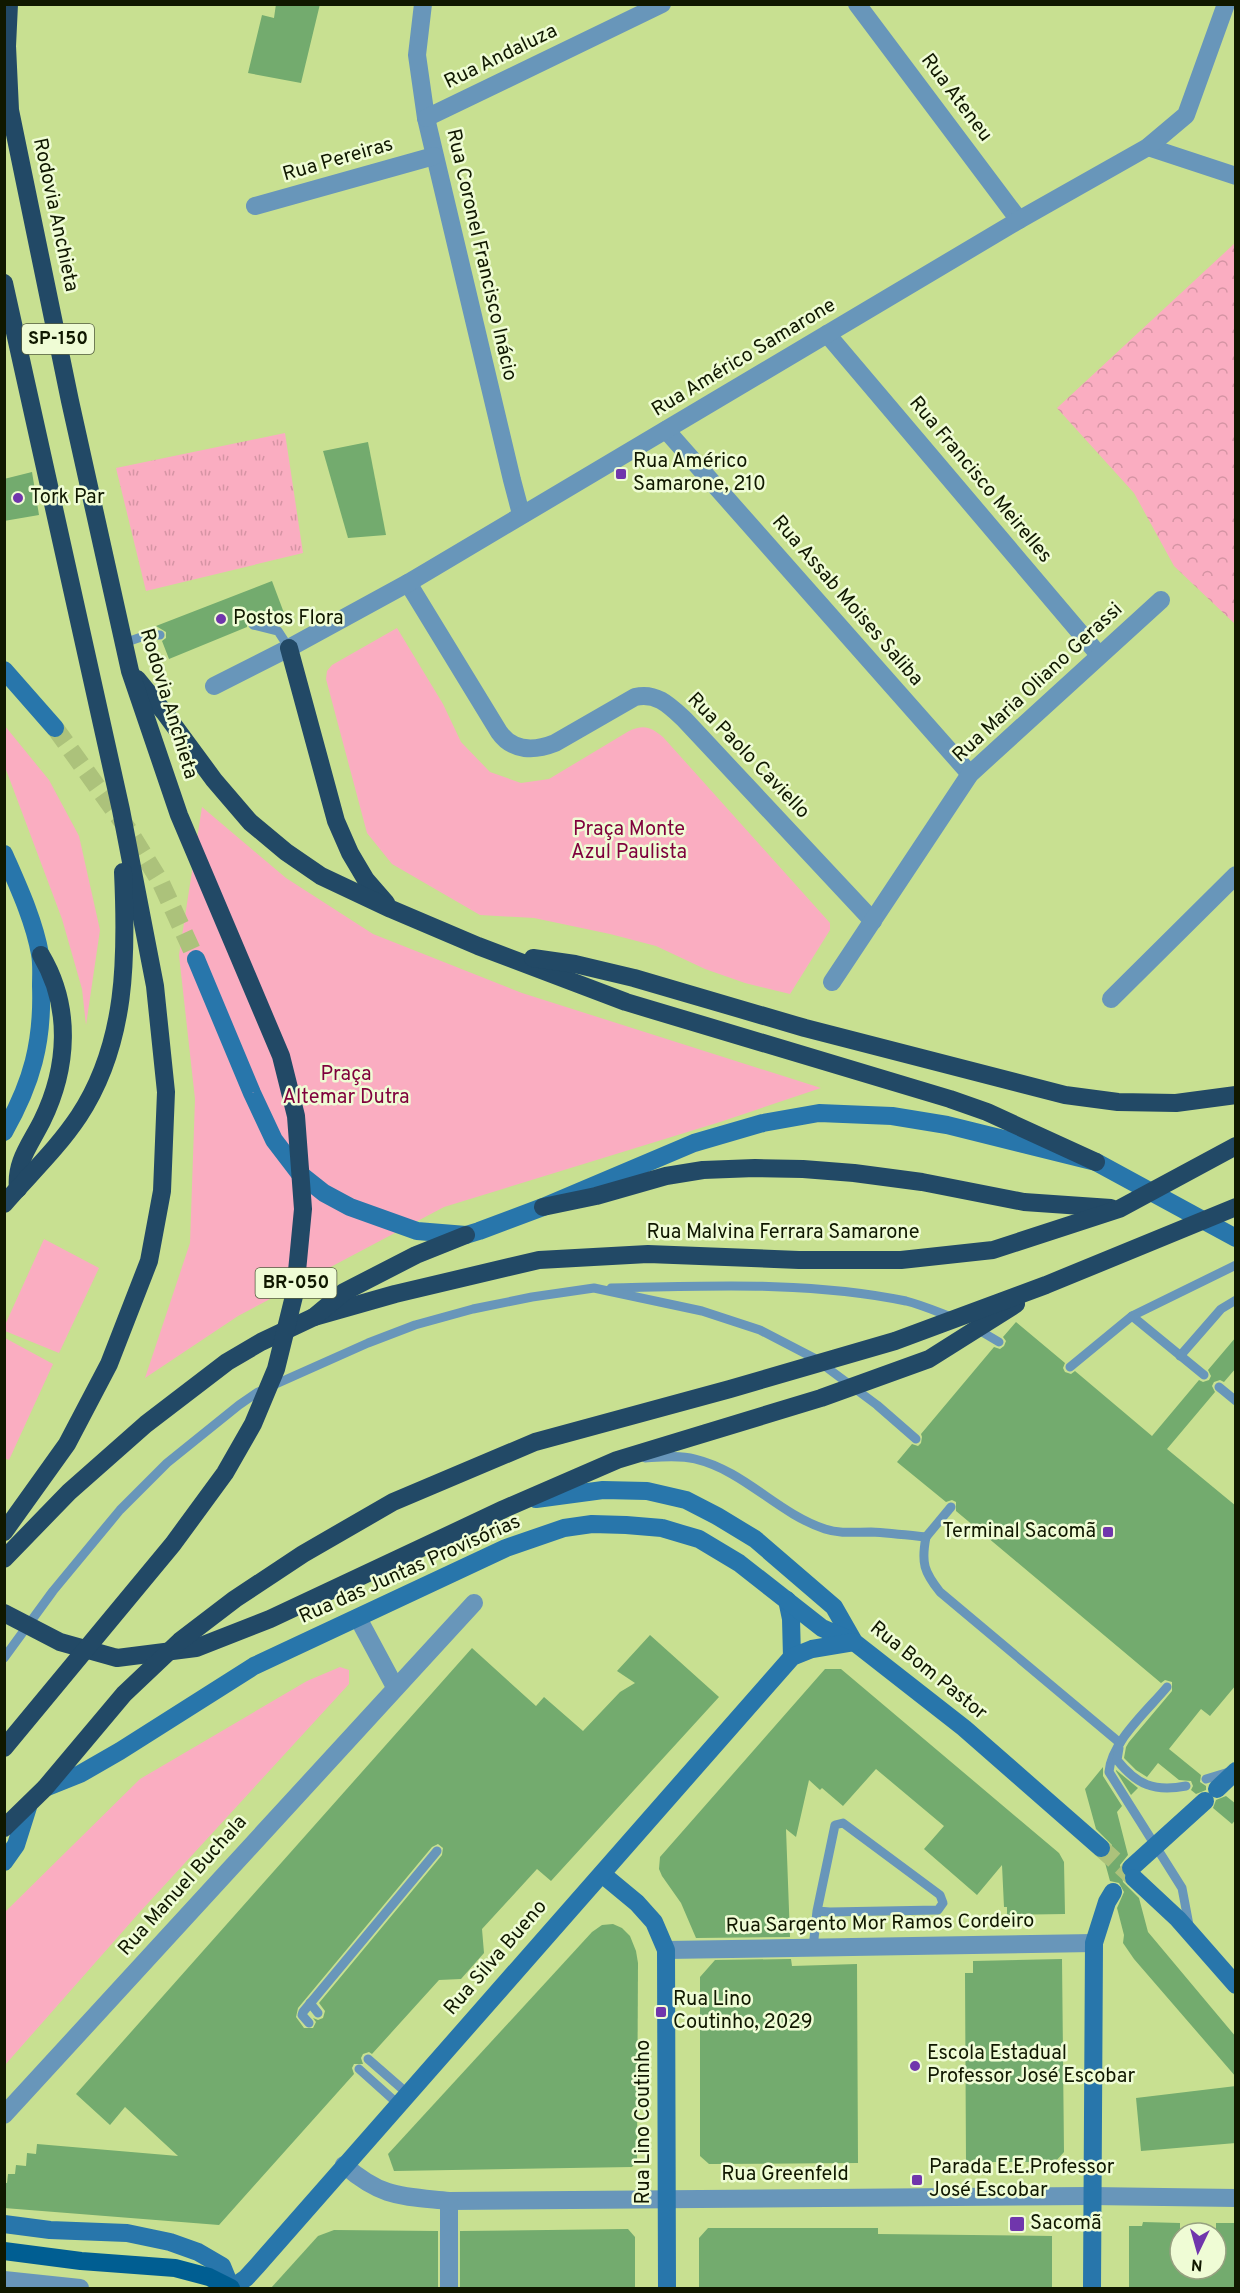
<svg xmlns="http://www.w3.org/2000/svg" width="1240" height="2293" viewBox="0 0 1240 2293" font-family="Overpass,sans-serif">
<style>
.grass{fill:url(#grass-tufts)}
.forest{fill:url(#forest-crowns)}
.park{fill:#faadc1}
.building{fill:#73ab6e;fill-rule:evenodd}
.lines{fill:none;stroke-linecap:round;stroke-linejoin:round}
.secondary-tunnel{stroke:#acc27b;stroke-width:18;stroke-dasharray:18 9;stroke-linecap:butt}
.lane{stroke:#6896ba;stroke-width:9}
.street{stroke:#6896ba;stroke-width:18}
.secondary{stroke:#2876ab;stroke-width:18}
.primary{stroke:#005e92;stroke-width:18}
.highway{stroke:#224966;stroke-width:18}
.poi-dot{fill:#7036ac;stroke:#effcd5;stroke-width:2}
.labels{text-anchor:middle;dominant-baseline:central;stroke-width:5;stroke-linejoin:round;paint-order:stroke}
.shield{fill:#effcd5;stroke:#535c40;stroke-width:1.5}
.shield-label{font-size:18px;font-weight:bold;fill:#101800}
.street-label{font-size:20px;fill:#101800;stroke:#effcd5}
.poi-label{font-size:20px;fill:#101800;stroke:#effcd5;text-anchor:start}
.park-label{font-size:20px;fill:#7f013c;stroke:#effcd5}
</style>
<defs>
<pattern id="grass-tufts" width="24" height="20" patternUnits="userSpaceOnUse" patternTransform="scale(1.5)"><rect width="24" height="20" fill="#faadc1"/><path d="M3 7l-1-3M5 7V3M7 7l1-3M15 17l-1-3M17 17v-4M19 17l1-3" fill="none" stroke="#d594a4"/></pattern>
<pattern id="forest-crowns" width="20" height="18" patternUnits="userSpaceOnUse" patternTransform="scale(1.5)"><rect width="20" height="18" fill="#faadc1"/><path d="M2 6a3 3 0 1 1 6 0M12 15a3 3 0 1 1 6 0" fill="none" stroke="#d594a4"/></pattern>
</defs>
<rect width="100%" height="100%" fill="#c8e091"/>
<polygon class="grass" points="285,433 303,553 146,591 116,468"/>
<polygon class="forest" points="1235,243 1235,624 1174,566 1134,493 1057,408"/>
<g class="park">
<path d="M 397,628 L 443,704 L 461,742 L 490,772 L 521,783 L 549,779 L 629,731 C 644,724 651,727 663,737 L 830,923 L 830,930 L 790,994 L 745,983 L 705,969 L 656,946 L 610,934 L 534,918 L 480,915 L 392,864 L 367,833 L 326,679 L 327,671 L 332,665 Z"/>
<polygon points="5,726 49,780 79,836 100,930 86,1025 82,989 62,919 5,767"/>
<polygon points="202,807 286,878 373,934 522,993 821,1088 720,1122 444,1207 238,1316 145,1378 190,1243 195,1099 179,955"/>
<polygon points="44,1239 99,1268 59,1353 5,1331 5,1325"/>
<polygon points="5,1338 53,1364 9,1460 4,1458"/>
<polygon points="340,1667 349,1670 349,1684 139,1913 5,2065 5,1912 140,1779 307,1681"/>
</g>
<g class="building">
<polygon points="276,4 320,4 301,83 248,73 262,15 274,18"/>
<polygon points="368,442 386,535 348,538 323,451"/>
<polygon points="32,472 39,515 4,521 4,479"/>
<polygon points="272,581 284,613 264,621 251,619 247,623 247,627 169,659 162,641 166,638 166,632 156,626"/>
<polygon points="1016,1322 1065,1363 1063,1368 1065,1372 1071,1374 1075,1371 1152,1436 1199,1380 1203,1382 1209,1380 1211,1376 1208,1370 1236,1337 1236,1368 1224,1382 1220,1380 1214,1382 1212,1386 1215,1392 1167,1449 1236,1506 1236,1685 1210,1716 1201,1709 1169,1749 1201,1775 1200,1782 1206,1786 1206,1790 1196,1794 1191,1790 1193,1786 1191,1781 1179,1780 1158,1763 1147,1777 1136,1770 1124,1758 1126,1747 1129,1742 1172,1691 1172,1682 1165,1680 1161,1683 956,1511 956,1502 952,1500 946,1502 897,1462 912,1444 918,1446 921,1443 922,1437 921,1434 994,1347 1000,1349 1004,1346 1006,1341 1003,1337"/>
<path d="M 650,1635 L 719,1697 L 551,1881 L 537,1869 L 482,1929 L 484,1953 L 461,1979 L 439,1980 L 372,2054 L 369,2052 L 363,2054 L 361,2058 L 363,2064 L 354,2064 L 352,2068 L 354,2074 L 219,2225 L 4,2208 L 4,2183 L 7,2183 L 8,2174 L 15,2174 L 16,2165 L 26,2166 L 27,2153 L 36,2154 L 37,2144 L 178,2156 L 125,2107 L 110,2125 L 76,2094 L 472,1648 L 536,1706 L 544,1697 L 583,1731 L 620,1692 L 635,1683 L 617,1671 ZM 438,1844 L 443,1848 L 442,1855 L 319,2003 L 325,2011 L 323,2018 L 318,2020 L 313,2018 L 316,2022 L 313,2028 L 304,2028 L 296,2017 L 298,2008 L 432,1847 Z"/>
<polygon points="825,1669 841,1669 1059,1853 1064,1862 1065,1914 1007,1915 1007,1907 1004,1907 1002,1865 977,1895 924,1849 944,1826 876,1769 843,1806 822,1788 820,1790 809,1780 796,1837 786,1829 790,1937 696,1938 681,1903 662,1876 659,1869 660,1857"/>
<polygon points="1103,1767 1103,1776 1122,1806 1117,1812 1128,1855 1120,1865 1123,1882 1139,1898 1148,1932 1236,2037 1236,2077 1134,1959 1123,1943 1124,1935 1117,1908 1124,1892 1119,1883 1110,1881 1104,1859 1110,1855 1112,1845 1096,1829 1085,1789"/>
<polygon points="1116,1770 1138,1788 1131,1795 1116,1771"/>
<polygon points="1226,1796 1236,1804 1236,1819 1232,1824 1213,1808 1216,1800"/>
<polygon points="613,1924 622,1928 630,1936 636,1951 638,1963 637,2161 632,2167 394,2171 388,2154 592,1932 602,1925"/>
<polygon points="791,1959 792,1966 857,1964 858,2163 709,2164 700,2156 700,1977 715,1960"/>
<polygon points="1062,1959 1064,2152 1055,2162 966,2162 965,1973 973,1973 973,1961"/>
<polygon points="1236,2086 1236,2143 1141,2151 1136,2098"/>
<polygon points="1143,2222 1180,2223 1180,2269 1216,2269 1216,2223 1236,2223 1236,2289 1129,2289 1129,2226 1142,2226"/>
<polygon points="708,2228 878,2228 878,2234 1052,2236 1052,2289 699,2289 699,2238"/>
<polygon points="628,2229 635,2237 635,2289 460,2289 460,2231"/>
<polygon points="334,2230 438,2231 438,2289 271,2288 318,2236"/>
</g>
<g class="lines">
<g class="secondary-tunnel">
<polyline points="55,728 129,831 161,883 196,959"/>
<polyline points="1101,1848 1134,1878"/>
</g>
<g class="lane">
<polyline points="253,625 278,631 289,648"/>
<polyline points="124,643 147,635 160,635"/>
<path d="M 611,1288 C 708,1286 811,1281 906,1301 C 922,1305 938,1312 954,1318"/>
<polyline points="1132,1316 1204,1375"/>
<polyline points="977,1329 999,1342"/>
<polyline points="1180,1356 1221,1309 1236,1300"/>
<polyline points="1070,1367 1132,1316 1236,1265"/>
<polyline points="1219,1387 1236,1401"/>
<path d="M 645,1458 C 661,1457 679,1455 695,1459 C 745,1471 777,1513 825,1529 C 840,1534 855,1532 871,1532 C 889,1533 907,1535 926,1537"/>
<path d="M 926,1537 C 921,1563 924,1572 940,1592 L 1120,1743"/>
<polyline points="926,1537 951,1507"/>
<polyline points="4,1658 53,1591 120,1510 167,1463 239,1405 258,1392 368,1343 415,1325 473,1309 532,1297 594,1288 702,1311 760,1330 814,1358 877,1405 916,1439"/>
<path d="M 1167,1687 C 1148,1710 1111,1742 1109,1772 L 1182,1888 L 1189,1925"/>
<path d="M 1119,1748 L 1117,1760 C 1137,1785 1154,1792 1186,1786"/>
<polyline points="1206,1779 1229,1772"/>
<polyline points="813,1948 817,1911 835,1825 843,1823 940,1895 943,1903 938,1910 830,1912 817,1911"/>
<polyline points="310,2003 318,2013"/>
<polyline points="309,2023 302,2015 303,2012 437,1851"/>
<polyline points="368,2059 407,2093"/>
<polyline points="359,2069 398,2104"/>
</g>
<g class="street">
<polyline points="423,4 417,55 426,118 512,480 521,514"/>
<polyline points="857,4 1019,220"/>
<polyline points="426,118 662,4"/>
<polyline points="1148,147 1236,176"/>
<polyline points="255,206 434,156"/>
<polyline points="827,334 1099,655"/>
<polyline points="666,430 970,774"/>
<path d="M 408,583 L 499,732 C 513,752 535,751 555,743 L 635,697 C 656,692 669,705 684,719 L 873,921"/>
<polyline points="214,686 289,648 408,583 1019,220 1148,147 1186,115 1226,4"/>
<polyline points="832,982 970,774 1161,600"/>
<polyline points="1111,999 1236,875"/>
<polyline points="358,1618 395,1687"/>
<polyline points="666,1950 1094,1943"/>
<polyline points="4,2115 474,1603"/>
<path d="M 344,2165 C 382,2198 401,2196 449,2201 L 1091,2196 L 1236,2198"/>
<polyline points="4,2280 80,2288"/>
<polyline points="449,2288 449,2201"/>
</g>
<g class="secondary">
<polyline points="4,670 55,728"/>
<path d="M 4,854 C 18,886 34,920 40,954 C 42,964 41,976 41,986 C 43,1042 32,1083 4,1132"/>
<polyline points="196,959 252,1093 274,1140 300,1174 324,1193 350,1207 417,1231 466,1235 479,1231 543,1207 694,1143 763,1123 819,1113 892,1116 947,1125 1096,1162 1236,1238"/>
<polyline points="536,1499 603,1490 647,1491 686,1500 717,1516 755,1539 834,1607 854,1642 964,1728 1101,1848"/>
<polyline points="787,1600 791,1619 792,1657"/>
<polyline points="45,1788 80,1774 120,1751 254,1666 506,1548 564,1528 592,1524 626,1525 662,1528 699,1539 739,1563 822,1628 852,1641"/>
<polyline points="1217,1789 1236,1771"/>
<polyline points="4,1862 16,1845 28,1807"/>
<polyline points="1131,1868 1205,1801"/>
<polyline points="602,1874 637,1903 654,1922 666,1950 667,2288"/>
<polyline points="1134,1878 1178,1919 1236,1985"/>
<polyline points="4,2224 50,2230 127,2233 170,2242 198,2252 222,2266 231,2288"/>
<polyline points="232,2288 246,2278 257,2266 792,1657 812,1649 854,1642"/>
<polyline points="1092,2288 1094,1943 1107,1902 1113,1892"/>
</g>
<polyline class="primary" points="4,2251 81,2261 175,2268 209,2277 231,2288"/>
<g class="highway">
<polyline points="4,283 121,810 155,986 166,1092 162,1191 149,1261 109,1364 67,1444 4,1532"/>
<polyline points="289,648 336,821 350,853 366,880 386,903"/>
<polyline points="137,679 164,712 214,780 250,822 286,852 321,876 391,909 478,946 626,1002 950,1099 987,1112 1096,1162"/>
<polyline points="533,958 575,964 634,978 805,1028 1065,1095 1118,1102 1176,1103 1236,1095"/>
<path d="M 18,1189 C 15,1162 30,1145 42,1121 C 68,1068 72,1007 41,955"/>
<path d="M 4,1204 C 29,1175 57,1149 79,1116 C 127,1043 127,957 123,872"/>
<polyline points="543,1207 596,1196 666,1176 703,1170 755,1168 803,1169 854,1173 922,1182 1024,1202 1111,1208"/>
<polyline points="314,1317 395,1294 539,1260 648,1254 799,1260 901,1260 993,1250 1119,1209 1236,1146"/>
<polyline points="4,1559 69,1492 146,1424 227,1362 261,1342 314,1317 344,1292 416,1255 466,1235"/>
<polyline points="4,1613 60,1642 117,1658 196,1648 270,1619 504,1509 617,1460 821,1398 929,1359 1016,1304"/>
<polyline points="4,1748 173,1544 225,1473 253,1424 276,1369 295,1292 303,1209 296,1116 281,1056 179,815 130,671 70,401 10,110 7,46 9,4"/>
<polyline points="4,1828 45,1788 124,1694 180,1641 235,1599 303,1554 393,1502 535,1442 730,1389 895,1341 1046,1285 1236,1207"/>
</g>
</g>
<g class="poi-dot">
<rect x="615" y="468" width="12" height="12" rx="3"/>
<circle cx="18" cy="498" r="6"/>
<circle cx="221" cy="619" r="6"/>
<rect x="1102" y="1526" width="12" height="12" rx="3"/>
<rect x="655" y="2006" width="12" height="12" rx="3"/>
<circle cx="915" cy="2066" r="6"/>
<rect x="911" y="2174" width="12" height="12" rx="3"/>
<rect x="1009" y="2216" width="16" height="16" rx="3"/>
</g>
<g class="labels">
<g class="shield">
<rect x="22" y="324" width="72" height="30" rx="4.5"/>
<rect x="255.5" y="1268" width="81" height="30" rx="4.5"/>
</g>
<g class="shield-label">
<text x="58" y="339">SP-150</text>
<text x="296" y="1283">BR-050</text>
</g>
<g class="street-label">
<text transform="translate(501 57) rotate(-26)">Rua Andaluza</text>
<text transform="translate(956 98) rotate(53)">Rua Ateneu</text>
<text transform="translate(338 160) rotate(-16)">Rua Pereiras</text>
<text transform="translate(55 215) rotate(78)">Rodovia Anchieta</text>
<text transform="translate(481 255) rotate(77)">Rua Coronel Francisco Inácio</text>
<text transform="translate(744 358) rotate(-31)">Rua Américo Samarone</text>
<text transform="translate(980 480) rotate(50)">Rua Francisco Meirelles</text>
<text transform="translate(847 601) rotate(49)">Rua Assab Moises Saliba</text>
<text transform="translate(1038 683) rotate(-43)">Rua Maria Oliano Gerassi</text>
<text transform="translate(168 704) rotate(73)">Rodovia Anchieta</text>
<text transform="translate(748 756) rotate(46)">Rua Paolo Caviello</text>
<text x="783" y="1233">Rua Malvina Ferrara Samarone</text>
<text transform="translate(410 1570) rotate(-24)">Rua das Juntas Provisórias</text>
<text transform="translate(928 1671) rotate(39)">Rua Bom Pastor</text>
<text transform="translate(183 1886) rotate(-48)">Rua Manuel Buchala</text>
<text transform="translate(880 1924) rotate(-1)">Rua Sargento Mor Ramos Cordeiro</text>
<text transform="translate(496 1958) rotate(-49)">Rua Silva Bueno</text>
<text transform="translate(644 2122) rotate(-90)">Rua Lino Coutinho</text>
<text x="785" y="2175">Rua Greenfeld</text>
</g>
<g class="poi-label">
<text x="633" y="462">Rua Américo<tspan x="633" dy="23">Samarone, 210</tspan></text>
<text x="30" y="498">Tork Par</text>
<text x="233" y="619">Postos Flora</text>
<text x="1096" y="1532" text-anchor="end">Terminal Sacomã</text>
<text x="673" y="2000">Rua Lino<tspan x="673" dy="23">Coutinho, 2029</tspan></text>
<text x="927" y="2054">Escola Estadual<tspan x="927" dy="23">Professor José Escobar</tspan></text>
<text x="929" y="2168">Parada E.E.Professor<tspan x="929" dy="23">José Escobar</tspan></text>
<text x="1030" y="2224">Sacomã</text>
</g>
<g class="park-label">
<text x="629" y="830">Praça Monte<tspan x="629" dy="23">Azul Paulista</tspan></text>
<text x="346" y="1075">Praça<tspan x="346" dy="23">Altemar Dutra</tspan></text>
</g>
</g>
<rect width="1240" height="2293" fill="none" stroke="#101800" stroke-width="12"/>
<g transform="translate(1198 2251) rotate(185)"><circle r="28" fill="#effcd5" stroke="#96a180" stroke-width="1.5"/>
<path d="M0-4.5L10 22L0 15L-10 22Z" fill="#7036ac"/>
<text y="-9" font-size="16" font-weight="bold" text-anchor="middle" fill="#101800">N</text>
</g>
</svg>
